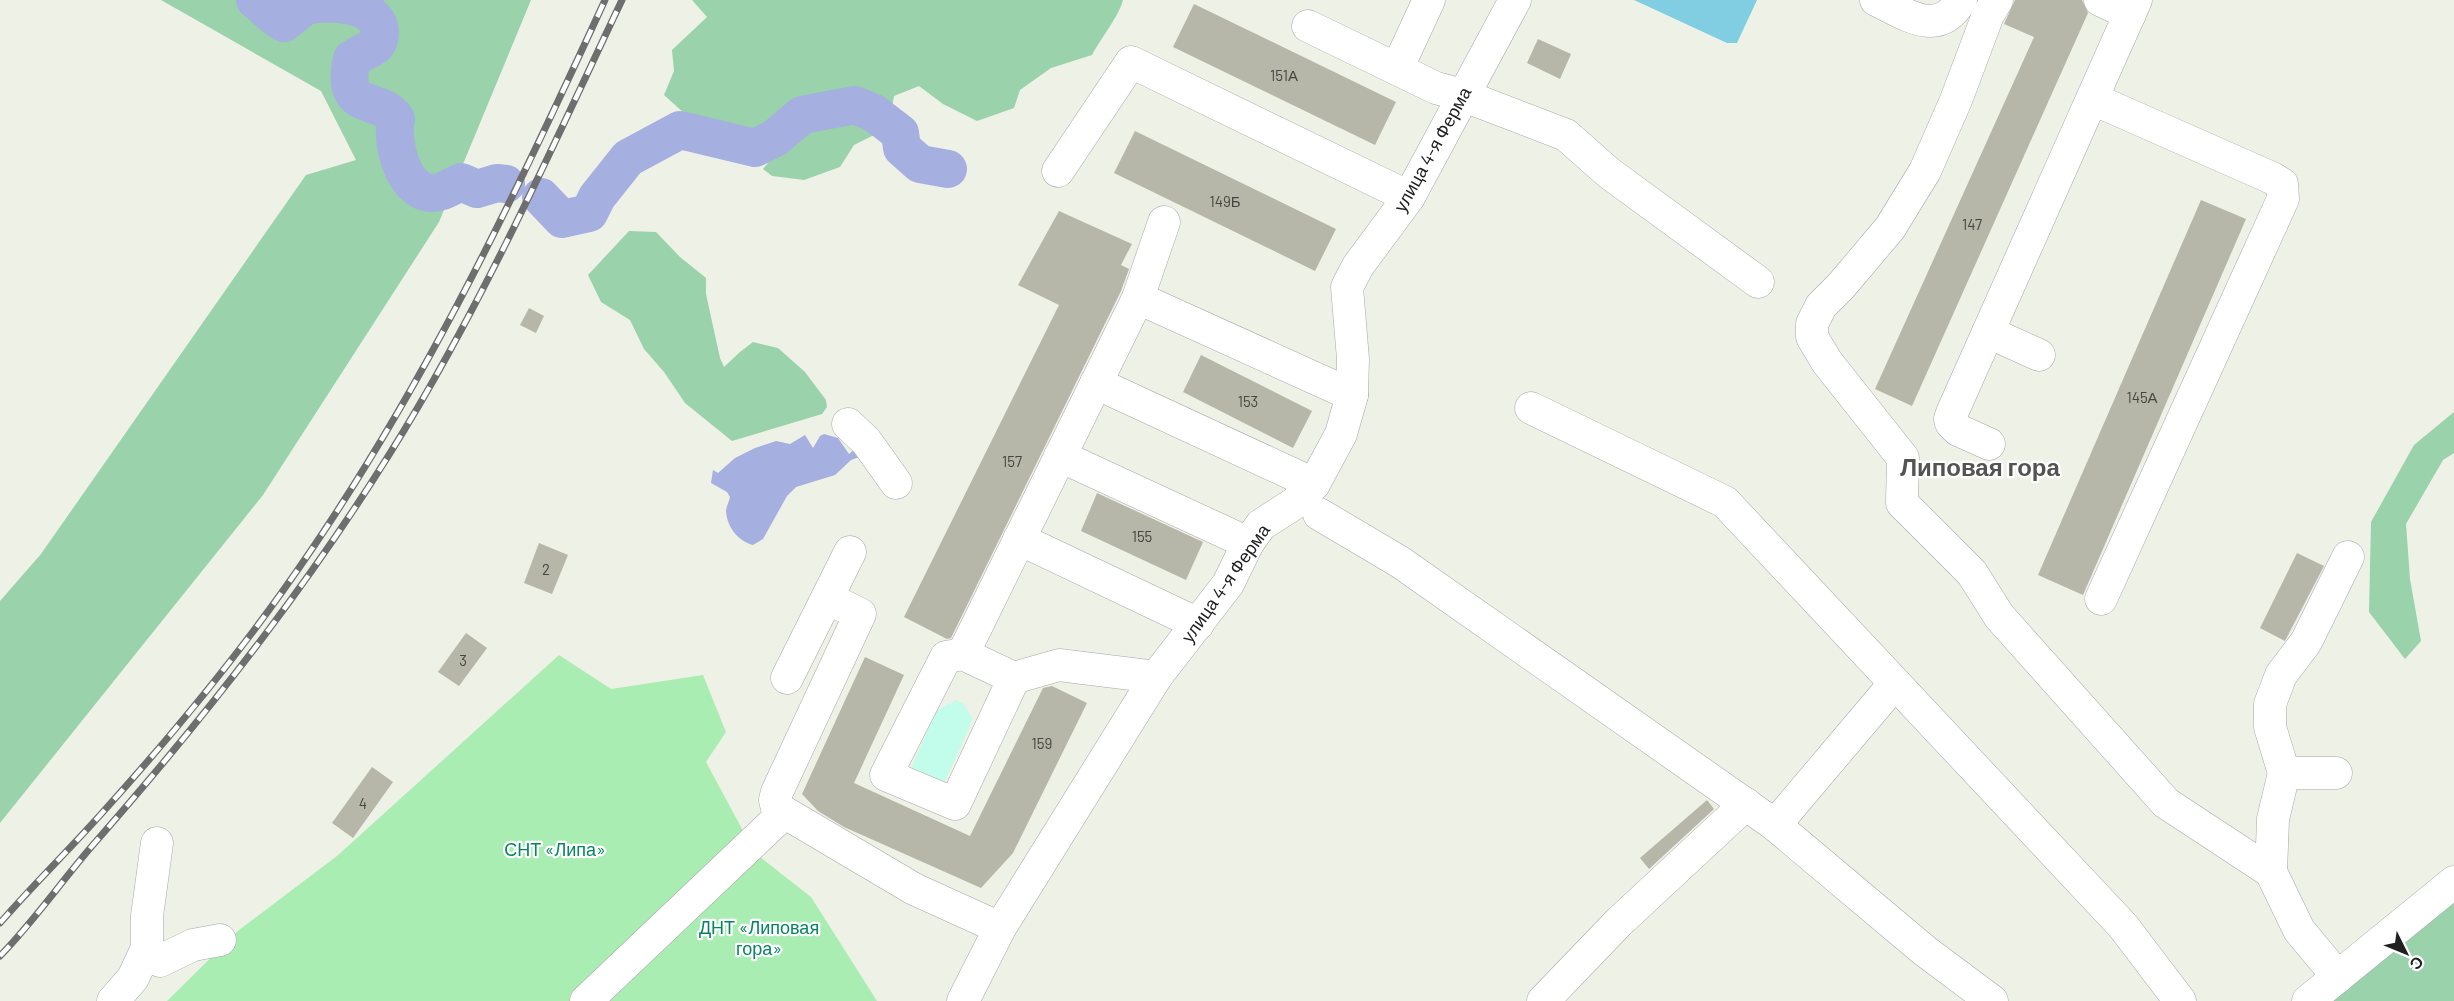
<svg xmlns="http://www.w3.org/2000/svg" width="2454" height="1001" viewBox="0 0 2454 1001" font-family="Barlow,sans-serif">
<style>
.grass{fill:#aaedb2}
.forest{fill:#99d2ab}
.park{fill:#c2fcea}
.pitch{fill:#81cee3}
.water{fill:#a5afe0}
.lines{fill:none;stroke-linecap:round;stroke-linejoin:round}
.river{stroke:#a5afe0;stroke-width:38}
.building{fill:#b6b7a8}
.minor-casing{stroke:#a7a7a7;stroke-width:33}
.minor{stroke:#fff;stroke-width:32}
.rail-casing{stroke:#6e6e6e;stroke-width:7}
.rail{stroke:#fff;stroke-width:4.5;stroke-dasharray:14;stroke-linecap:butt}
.labels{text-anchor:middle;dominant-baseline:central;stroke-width:4.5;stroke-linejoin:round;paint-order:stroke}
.number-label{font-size:15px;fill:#464642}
.street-label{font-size:18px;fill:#202020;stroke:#fff}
.park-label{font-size:18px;fill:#07855e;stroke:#fff}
.district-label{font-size:24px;font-weight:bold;fill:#535353;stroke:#fff}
</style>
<rect width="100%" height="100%" fill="#eef1e6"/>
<polygon class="grass" points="559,655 611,689 703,675 726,732 706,762 755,853 811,897 877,1001 167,1001 239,930 337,856"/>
<g class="forest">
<polygon points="161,0 531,0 439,222 263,495 0,823 0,601 41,554 306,175 356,160 321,91"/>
<path d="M 692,0 L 1123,0 C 1119,16 1101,38 1092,55 L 1051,68 L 1020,90 L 1014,108 L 977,121 L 943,104 L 919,86 L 894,96 L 888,128 L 854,145 L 840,167 L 804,180 L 772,176 L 763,169 L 796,128 L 779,127 L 759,136 L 732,134 L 713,123 L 695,123 L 664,95 L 674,71 L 672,50 L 707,17 Z"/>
<polygon points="629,231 656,232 680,257 706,278 706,294 720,358 724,367 740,352 753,342 778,348 805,372 826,400 827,407 822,414 732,441 685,403 664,372 644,349 630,320 601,302 588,275"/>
<polygon points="2454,412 2454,453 2443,460 2406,524 2410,579 2421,641 2405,659 2369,612 2371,522 2414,445"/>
<polygon points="2454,899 2454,1001 2325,1001"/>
</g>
<polygon class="park" points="956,700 964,704 972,718 970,726 944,783 911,769 936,711"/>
<polygon class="pitch" points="1634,0 1757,0 1737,43 1727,43"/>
<path class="water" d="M 824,434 L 838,438 L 849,454 L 863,442 L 859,457 L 851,460 L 835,475 L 796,487 L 787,496 L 763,539 L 753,545 C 738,541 727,527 726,511 C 726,507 729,502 730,497 L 727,492 L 711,483 L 713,470 L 718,473 L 735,458 L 755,448 L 776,441 L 790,444 L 805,435 L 813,448 L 820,436 Z"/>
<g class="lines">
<g class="river">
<path d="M 255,0 C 265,7 272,17 284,23 C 291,18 299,10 306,6 C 329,0 378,3 380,32 C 380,36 379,41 376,45 C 372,49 359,54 352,59 C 339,115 379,94 396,119 C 391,141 402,191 431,193 C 441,194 452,186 461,182 L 477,189 L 497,183 L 506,184"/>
<polyline points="541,197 562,219 589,213 597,197 628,158 680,130 755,148 775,138 802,115 855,105 874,113 900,133 902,148 920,164 948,169"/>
</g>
</g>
<g class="building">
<polygon points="2015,0 2082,0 2088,13 1912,406 1875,389 2034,37 2004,24"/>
<polygon points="1194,4 1396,102 1375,145 1173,47"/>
<polygon points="1538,39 1571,54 1560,79 1527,63"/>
<polygon points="1135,131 1336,229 1315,271 1114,173"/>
<polygon points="2201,200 2246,219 2083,595 2038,575"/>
<polygon points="1059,211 1132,244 1121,265 1129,269 1121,291 951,638 947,639 904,617 1059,305 1018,285"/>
<polygon points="529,308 544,316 536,333 520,325"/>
<polygon points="1201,355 1312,411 1293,448 1183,392"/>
<polygon points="1097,493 1203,542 1186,580 1081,531"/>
<polygon points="539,543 568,555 552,594 524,583"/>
<polygon points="2297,553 2324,566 2285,641 2260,628"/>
<polygon points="466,633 487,648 459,686 438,672"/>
<polygon points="865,657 904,675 854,783 970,836 1043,688 1052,686 1087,703 1013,853 981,888 844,827 818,811 802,794"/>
<polygon points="372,767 393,782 353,838 332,823"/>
<polygon points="1707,800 1714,809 1649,869 1640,858"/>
</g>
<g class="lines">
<g class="minor-casing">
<g id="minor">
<path d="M 1876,0 C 1906,14 1938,39 1961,0"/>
<polyline points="1997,0 1988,15 1956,100 1925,171 1890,228 1841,286 1821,306 1812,324 1812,337 1827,362 1903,458 1902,503 1972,573 1999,616 2166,803 2271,872 2299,930 2338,977"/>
<polyline points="2100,0 2130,14"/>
<polyline points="1308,26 1436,88 1462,95 1566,135 1609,173 1758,282"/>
<polyline points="1397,69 1429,0"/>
<polyline points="2093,99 2272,178 2282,184 2283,199 2101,599"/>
<polyline points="1058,171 1131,62 1409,197"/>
<polyline points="1138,298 1352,395"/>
<polyline points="1988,332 2039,355"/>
<polyline points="1096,383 1314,484"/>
<polyline points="1531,408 1725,502 2123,926 2180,1001"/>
<polyline points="848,424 866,441 896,483"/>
<polyline points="1989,444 1958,430 1951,423 1950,419 1952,413 2136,0"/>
<polyline points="1060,456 1248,543"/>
<polyline points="1319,514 1400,562 1775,825 1925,951 1992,1001"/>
<polyline points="1019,539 1198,624"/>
<polyline points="827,598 850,552"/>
<polyline points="963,654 1138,298 1164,222"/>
<polyline points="787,678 827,598 860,614 777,792 775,800 777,808 914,889 1000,928"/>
<polyline points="1014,678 955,804 886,775 946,657 963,654 1014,678 1059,665 1156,677"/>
<polyline points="2284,773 2336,773"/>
<polyline points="1775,825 1895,683"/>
<polyline points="2271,872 2273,819 2284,773 2270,727 2270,704 2281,675 2306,642 2348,557"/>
<polyline points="160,961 193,945 220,940"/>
<polyline points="113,1001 133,978 147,948 147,916 157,843"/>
<polyline points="586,1001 784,813"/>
<polyline points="963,1001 1000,928 1156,677 1228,584 1248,543 1261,525 1295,503 1314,484 1341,434 1352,395 1353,359 1347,287 1358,266 1409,197 1515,0"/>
<polyline points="1543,1001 1619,922 1746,804"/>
<polyline points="2308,1001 2454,882"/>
</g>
</g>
<use href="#minor" class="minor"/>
<g class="rail-casing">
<g id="rail">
<path d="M 0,923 C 33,885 69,850 102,813 C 166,742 227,669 282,592 C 414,408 511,205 605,0"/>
<path d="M 0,956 C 34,921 61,882 92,846 C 213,708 325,565 418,407 C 495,276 557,137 622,0"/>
</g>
</g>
<use href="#rail" class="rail"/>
</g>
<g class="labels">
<g class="number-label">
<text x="1284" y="75">151А</text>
<text x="1225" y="201">149Б</text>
<text x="1972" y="224">147</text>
<text x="2142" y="397">145А</text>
<text x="1248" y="401">153</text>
<text x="1012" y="461">157</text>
<text x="1142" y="536">155</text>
<text x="546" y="569">2</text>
<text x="463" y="660">3</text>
<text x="1042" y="743">159</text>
<text x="363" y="803">4</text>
</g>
<g class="street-label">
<text transform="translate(1432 149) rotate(-61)">улица 4-я Ферма</text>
<text transform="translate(1225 583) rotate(-55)">улица 4-я Ферма</text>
</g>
<g class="park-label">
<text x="555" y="849">СНТ «Липа»</text>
<text x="759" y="927">ДНТ «Липовая<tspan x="759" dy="21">гора»</tspan></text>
</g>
<g class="district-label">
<text x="1980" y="466">Липовая гора</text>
</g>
</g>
<g transform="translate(2406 953) rotate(133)" stroke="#ffffff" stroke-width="4.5" paint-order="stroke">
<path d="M0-4.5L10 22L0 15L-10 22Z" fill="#202020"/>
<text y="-9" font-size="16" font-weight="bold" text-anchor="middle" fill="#202020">С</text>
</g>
</svg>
